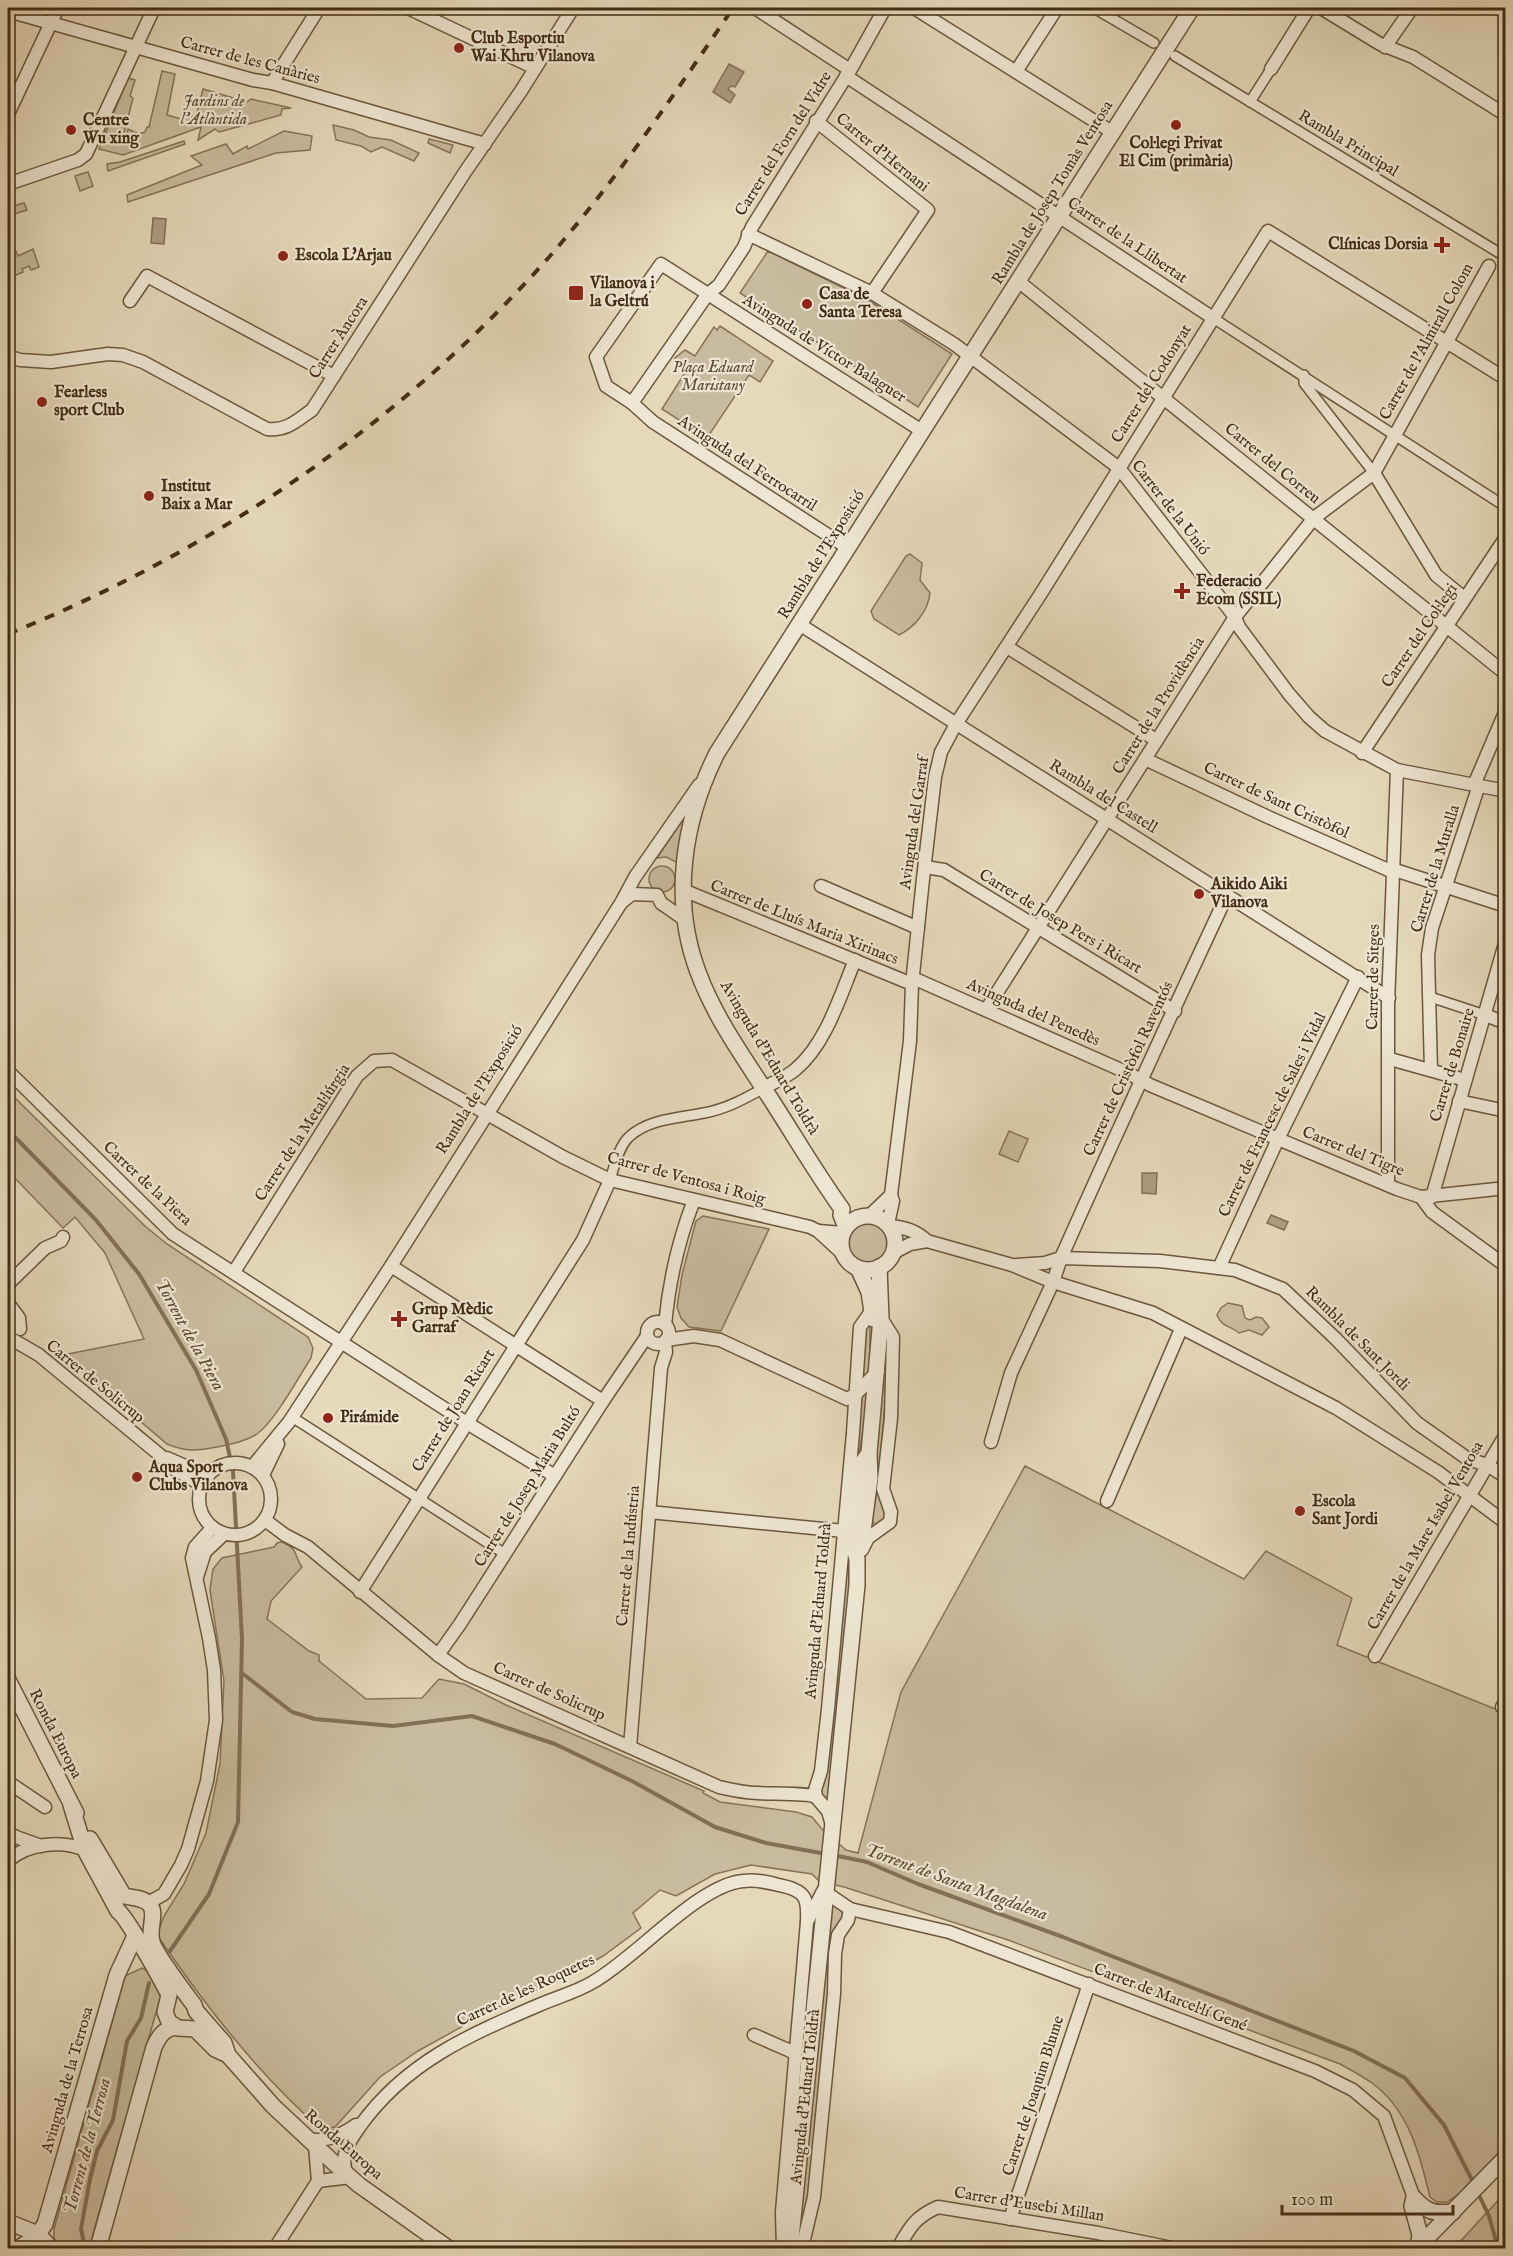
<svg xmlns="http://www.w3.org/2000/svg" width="1513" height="2256" viewBox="0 0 1513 2256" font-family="'IM FELL English',serif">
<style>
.green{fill:#c9bc9e;stroke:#867458;stroke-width:1.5}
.water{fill:#ae9e81;stroke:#837055;stroke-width:1.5}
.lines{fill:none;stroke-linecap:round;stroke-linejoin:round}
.stream{stroke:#837055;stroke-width:4}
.pedestrian-casing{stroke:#6c573d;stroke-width:12}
.minor-casing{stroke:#6c573d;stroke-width:15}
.tertiary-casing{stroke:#6c573d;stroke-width:18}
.pedestrian{stroke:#eee6d2;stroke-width:9}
.minor{stroke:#eee6d2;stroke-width:12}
.tertiary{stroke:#eee6d2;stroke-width:15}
.rail{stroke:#432c13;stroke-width:4;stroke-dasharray:10 10;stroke-linecap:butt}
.poi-dot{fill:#8f2418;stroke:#eee6d2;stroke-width:2}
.labels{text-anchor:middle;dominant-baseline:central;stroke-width:4.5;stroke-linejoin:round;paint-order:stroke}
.poi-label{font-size:16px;font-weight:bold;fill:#432c13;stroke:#eee6d2;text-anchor:start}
.street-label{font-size:16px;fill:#432c13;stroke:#eee6d2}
.park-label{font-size:16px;font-style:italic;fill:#5e492f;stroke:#eee6d2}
.water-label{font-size:18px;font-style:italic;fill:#5e482e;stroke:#eee6d2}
</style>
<rect width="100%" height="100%" fill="#e5d9ba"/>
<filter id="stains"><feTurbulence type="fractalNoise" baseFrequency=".00333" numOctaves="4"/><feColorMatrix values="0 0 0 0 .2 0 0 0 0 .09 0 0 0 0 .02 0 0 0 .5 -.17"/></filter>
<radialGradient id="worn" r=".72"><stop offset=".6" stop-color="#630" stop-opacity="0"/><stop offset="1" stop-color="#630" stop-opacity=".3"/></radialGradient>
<g class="green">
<polygon points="162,71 175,74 167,115 181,119 189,115 196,117 203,89 247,102 251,99 291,108 282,109 281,115 219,132 215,129 198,140 201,127 123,155 99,149 128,78 135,80 130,96 133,98 124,133 127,134 128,129 139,134 145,132 147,127 149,127"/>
<polygon points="333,125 354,130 369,137 391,140 419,153 414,161 382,147 371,152 361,146 336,140"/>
<polygon points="284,131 312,136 310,150 276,153 128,202 127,195 202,165 191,156 226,144 233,154 247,146 248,149"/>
<polygon points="429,139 453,145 450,153 428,143"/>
<polygon points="184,141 185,144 108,171 107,164 120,162"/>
<polygon points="88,172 93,186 80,191 75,176"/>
<polygon points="8,202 10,207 24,203 27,210 8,216"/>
<polygon points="15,249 18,256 33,249 39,267 31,270 29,266 22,269 23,272 14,276 11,266 8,267 8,251"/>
<polygon points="768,251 868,300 952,354 918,407 740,293"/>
<polygon points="720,326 773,361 760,382 749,375 707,438 662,409 686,371 674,362 675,358 685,350 695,356 714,327 717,330"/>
<path d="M 910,554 L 922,563 L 920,580 L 930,593 C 928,611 915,627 899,635 L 874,619 L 871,611 L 906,556 Z"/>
<polygon points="687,813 678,863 666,857 657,858"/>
<circle cx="662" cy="879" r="13"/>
<path d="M 8,1091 L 146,1227 L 167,1244 L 308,1337 L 313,1348 L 311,1358 C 298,1378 275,1421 257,1434 C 245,1442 230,1444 217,1447 C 197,1451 186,1452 167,1444 L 63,1355 L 144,1339 L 105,1253 L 75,1217 L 63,1228 L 8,1171 Z"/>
<polygon points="1009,1131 1028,1139 1018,1162 999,1154"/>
<polygon points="703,1216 769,1229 721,1331 689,1327 681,1318 677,1307 682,1275 696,1221"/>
<circle cx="868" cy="1243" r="20"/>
<path d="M 1228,1303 L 1242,1306 L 1245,1318 L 1250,1320 L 1256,1317 L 1262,1318 L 1269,1327 L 1262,1335 L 1249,1330 L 1239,1333 C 1230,1325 1222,1328 1217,1315 L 1221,1308 Z"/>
<polygon points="870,1320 870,1375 862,1384 863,1328"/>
<polygon points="886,1334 891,1341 878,1480 887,1513 882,1524 875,1524 871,1520"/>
<polygon points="870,1386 855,1481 850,1590 829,1808 819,1790 860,1394"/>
<path d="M 1025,1466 L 1244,1579 L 1266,1551 L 1352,1598 L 1337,1645 L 1505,1713 L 1505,2147 L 1459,2194 L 1447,2202 L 1437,2202 L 1430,2197 C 1420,2155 1409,2110 1372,2083 C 1362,2076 1351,2070 1340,2064 L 1008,1940 L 844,1887 L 819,1881 L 812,1874 L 751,1865 L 715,1874 L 676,1896 L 660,1890 L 633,1913 L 641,1928 L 603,1956 L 566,1977 L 490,2011 L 418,2051 L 380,2077 L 335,2127 L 322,2130 C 258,2074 205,2005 157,1935 L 164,1916 L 184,1884 L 206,1833 L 220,1764 L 224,1681 L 210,1590 L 213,1569 L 222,1558 L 274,1547 L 277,1543 L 282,1542 C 300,1550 293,1555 302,1567 L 271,1601 L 267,1619 L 309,1651 L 319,1655 L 319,1661 L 366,1699 L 422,1698 L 439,1679 L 464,1684 L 508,1706 L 704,1791 L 703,1793 L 720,1802 L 796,1812 L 812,1817 L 821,1828 L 846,1850 L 858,1853 L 901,1692 Z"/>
<polygon points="837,1904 843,1914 842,1922 830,1993 809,2196 797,2248 830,1907"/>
<polygon points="142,1968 146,1970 161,1995 89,2248 69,2248 65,2245 63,2248 58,2247 54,2238 54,2229 125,1976"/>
<polygon points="1505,2193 1505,2248 1458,2248 1456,2246"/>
</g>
<g class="water">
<polygon points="729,64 744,72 735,87 731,86 728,89 735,95 730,103 713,92"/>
<polygon points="153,218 166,219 164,244 151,243"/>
<polygon points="1142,1173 1157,1173 1156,1194 1142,1193"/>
<polygon points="1271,1215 1288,1222 1284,1230 1267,1223"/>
</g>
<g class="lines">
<g class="stream">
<polyline points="8,1130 96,1220 139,1274 196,1370 226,1439 233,1471 242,1639 238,1822 209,1894 170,1951"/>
<polyline points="243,1674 292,1712 315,1719 393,1726 472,1716 555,1744 632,1781 715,1827 766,1843 826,1854"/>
<polyline points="833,1855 867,1862 918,1884 1063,1937 1354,2051 1405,2078 1444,2125 1474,2184"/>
<polyline points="1477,2191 1489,2216 1498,2248"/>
<polyline points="85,2248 81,2229 90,2179 97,2151 113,2120 127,2041 141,2018 149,1983"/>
</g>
<g class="pedestrian-casing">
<g id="pedestrian">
<polyline points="1094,8 1154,43"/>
<polyline points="1175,56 1506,257"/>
<polyline points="1250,102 1271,69"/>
<polyline points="1213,318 1506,507"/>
<polyline points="1304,375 1304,383 1374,473"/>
<polyline points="1430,997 1485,1015"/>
<path d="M 610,1180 C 614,1167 619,1146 629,1137 C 648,1119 679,1118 704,1113 C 726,1109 744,1099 764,1088"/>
<polyline points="292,1417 505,1554"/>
</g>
</g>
<g class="minor-casing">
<g id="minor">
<polyline points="408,8 535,68"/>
<polyline points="755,8 850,70"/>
<polyline points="914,8 1112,132"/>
<polyline points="1321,8 1380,44 1413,57 1506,115"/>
<polyline points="8,11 253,80 272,83 485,144"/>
<polyline points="1385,47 1412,8"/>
<polyline points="1271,69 1309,8"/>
<polyline points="1017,70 1057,8"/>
<polyline points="846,76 1213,318"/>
<polyline points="272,83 319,8"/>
<polyline points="8,114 58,8"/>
<polyline points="816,121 928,210 872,293"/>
<polyline points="8,184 78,160 86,154 154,8"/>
<polyline points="748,234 872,293 954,344 1119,468 1235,617 1239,627 1289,694 1309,717 1325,731 1397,770 1506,791"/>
<polyline points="1018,281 1506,674"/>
<polyline points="130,301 147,276 334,376"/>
<path d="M 8,356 L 20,360 L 51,362 L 108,354 L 123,355 L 143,362 L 267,429 C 287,431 296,421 312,410 L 465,172 L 521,91 L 573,8"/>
<polyline points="632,403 707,295 719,285 744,247 752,227 852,67 885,8"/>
<polyline points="1374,473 1436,575 1464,598"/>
<polyline points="848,548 653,422 632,403 606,386 596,357 661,264 922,431"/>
<polyline points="799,624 1389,998"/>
<polyline points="1007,647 1156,740"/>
<polyline points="1362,753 1506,537"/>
<polyline points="1145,759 1268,817 1393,872 1398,871 1506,906"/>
<polyline points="1474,785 1506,710"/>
<polyline points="925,867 944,870 1175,1011"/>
<polyline points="821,886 918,928"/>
<polyline points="683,890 912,984"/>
<polyline points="622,902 632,894 657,895 661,903 684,919"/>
<polyline points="913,978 1128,1073 1150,1085 1397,1189 1421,1197 1506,1188"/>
<polyline points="986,1010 1235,617 1314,518 1374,473 1489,266"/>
<polyline points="1485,1015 1506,1023"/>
<polyline points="1390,1059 1465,1080"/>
<polyline points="1431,1070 1428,955 1432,928 1479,785"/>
<polyline points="8,1071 173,1234 467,1423 555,1476"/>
<path d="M 764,1088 C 774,1082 787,1077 796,1069 C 826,1044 840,996 855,960"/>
<polyline points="1459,1101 1506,1111"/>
<polyline points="1388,1185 1388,1004 1397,770"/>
<polyline points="1421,1197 1432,1212 1506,1266"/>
<polyline points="1432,1197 1506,940"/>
<polyline points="869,1216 891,1195"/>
<polyline points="888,1224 893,1201 891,1195 910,1041 912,984 923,879 935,777 941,752 956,724 1040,595 1268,231 1506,379"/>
<path d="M 890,1226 C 904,1227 917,1231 927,1241"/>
<polyline points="818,1231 843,1233"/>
<polyline points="893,1253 910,1244 927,1241 1012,1265 1053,1282 1153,1313 1336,1408 1438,1472 1506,1523"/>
<polyline points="1016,1265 1045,1263 1061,1258 1160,1261 1235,1270 1283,1289 1336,1339 1417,1423 1468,1459 1487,1465 1506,1477"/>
<polyline points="391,1266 603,1401"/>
<polyline points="1219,1268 1278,1139 1358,977"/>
<polyline points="234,1272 357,1076 374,1061 392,1060 563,1157 610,1180 810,1227 818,1231 843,1254"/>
<polyline points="8,1284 45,1248 61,1241 63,1237"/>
<polyline points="8,1303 19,1318 20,1329"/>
<circle cx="658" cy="1333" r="11"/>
<path d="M 665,1325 C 669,1282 678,1241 694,1200"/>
<polyline points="8,1337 39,1355 160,1455 171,1467 202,1485"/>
<polyline points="666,1340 694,1336 720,1340 847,1399 856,1394 878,1371"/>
<path d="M 991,1442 L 1011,1373 L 1053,1282 L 1061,1258 C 1115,1136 1171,1015 1227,895"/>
<polyline points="167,1458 208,1476"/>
<circle cx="235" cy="1499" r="36"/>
<polyline points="252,1467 289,1422 391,1266 621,903 635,877 699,785"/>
<polyline points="263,1475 278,1444"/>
<polyline points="1107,1501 1181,1329"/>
<polyline points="649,1512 844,1531"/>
<path d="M 265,1520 L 285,1535 L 308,1547 L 438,1655 L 464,1673 L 719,1787 C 732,1790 745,1793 758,1793 C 770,1794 809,1793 816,1797"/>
<polyline points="862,1550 868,1538 890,1522 891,1512 883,1489 891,1418 893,1337 881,1318"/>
<polyline points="197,1577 205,1552 224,1534"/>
<polyline points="360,1592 583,1240 610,1180"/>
<polyline points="438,1655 460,1624 603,1401 647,1336"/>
<polyline points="1375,1656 1506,1434"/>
<polyline points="1502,1707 1506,1702"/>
<polyline points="630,1747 661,1368 666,1352 665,1342"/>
<polyline points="8,1782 45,1807"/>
<polyline points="832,1825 828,1811 816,1797 815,1790 821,1771 828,1709 853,1433 860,1327 872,1310"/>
<polyline points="8,1832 16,1837 41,1846"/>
<path d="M 8,1861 C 27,1843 62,1840 85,1850"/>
<polyline points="825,1892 850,1909 949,1932 1315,2071 1353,2090 1384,2116 1414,2198"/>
<polyline points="148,1903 164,1894 181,1865 188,1849 207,1781 216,1720 214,1670 209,1638 192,1558 195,1547 212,1528"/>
<polyline points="754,2035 795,2053"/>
<path d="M 308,2140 C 328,2141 340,2136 356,2125"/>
<path d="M 347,2175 C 339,2155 349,2142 360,2126 C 406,2062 469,2035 539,2005 C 557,1997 577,1992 593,1982 C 636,1958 698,1885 743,1881 C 757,1879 770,1883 783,1886 C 807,1891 808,1901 807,1922"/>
<polyline points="318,2181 351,2177"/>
<polyline points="1010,2219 1089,1984"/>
<polyline points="16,2248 38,2234"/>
<polyline points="275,2248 318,2181 315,2146"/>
<polyline points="783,2248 782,2212 807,1922 823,1891"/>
<polyline points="802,2248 814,2197 834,1994 835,1954 838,1935 848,1920 850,1909"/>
<path d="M 898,2248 C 910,2227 915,2217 938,2207 L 1098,2233 L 1172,2248"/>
</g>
</g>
<g class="tertiary-casing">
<g id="tertiary">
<circle cx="868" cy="1243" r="27"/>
<path d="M 846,1227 L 841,1215 L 842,1209 C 816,1173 794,1135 770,1098 C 744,1058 715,1018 698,972 C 671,900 683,821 717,753 L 1192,8"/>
<polyline points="858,1268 869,1292 873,1319"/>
<polyline points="862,1539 870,1478 869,1453 881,1318 879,1267"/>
<polyline points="8,1680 76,1813"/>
<path d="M 71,1805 L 85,1850 L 118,1911 C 127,1917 162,1981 169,1995 L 165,2012 L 169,2022 L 178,2028 L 195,2029 L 215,2049 L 228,2055 L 273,2106 L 334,2163 L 359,2185 L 448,2248"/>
<path d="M 90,1839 L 124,1896 C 133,1898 145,1898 150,1905 C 157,1914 148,1929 152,1942 C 156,1955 185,1993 194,2005 L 196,2011 L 224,2043 L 228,2055"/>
<polyline points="1414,2198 1412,2206 1420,2235 1418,2248"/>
<path d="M 1414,2198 C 1427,2212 1434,2214 1453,2212"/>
<polyline points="8,2222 38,2234 51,2248"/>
<polyline points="38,2234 45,2224 117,1975 135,1936"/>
<path d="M 98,2248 L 154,2047 C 159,2036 163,2030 175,2027"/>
<polyline points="790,2248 857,1585 857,1559 853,1545 855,1506 858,1478 862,1463 869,1453"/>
<polyline points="1417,2248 1506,2157"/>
</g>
</g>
<use href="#pedestrian" class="pedestrian"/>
<use href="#minor" class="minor"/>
<use href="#tertiary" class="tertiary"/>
<path class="rail" d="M 8,634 C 214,551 402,423 550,256 C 617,179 676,92 733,8"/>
</g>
<g class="poi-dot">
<circle cx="459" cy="48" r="6"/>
<circle cx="1176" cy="125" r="6"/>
<circle cx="71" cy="130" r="6"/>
<path d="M1439 236h6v6h6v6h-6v6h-6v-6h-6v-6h6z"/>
<circle cx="283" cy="256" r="6"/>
<rect x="568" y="285" width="16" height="16" rx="3"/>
<circle cx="807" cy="304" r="6"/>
<circle cx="42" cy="402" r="6"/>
<circle cx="149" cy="496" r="6"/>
<path d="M1179 582h6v6h6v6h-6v6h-6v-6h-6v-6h6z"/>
<circle cx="1199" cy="894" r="6"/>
<path d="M396 1310h6v6h6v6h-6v6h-6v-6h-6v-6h6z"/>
<circle cx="328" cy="1418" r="6"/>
<circle cx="137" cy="1477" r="6"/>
<circle cx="1300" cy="1511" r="6"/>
</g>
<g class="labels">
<g class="poi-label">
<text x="471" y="39">Club Esportiu<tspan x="471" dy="18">Wai Khru Vilanova</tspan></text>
<text x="83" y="121">Centre<tspan x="83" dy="18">Wu xing</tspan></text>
<text x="1176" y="144" text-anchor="middle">Col·legi Privat<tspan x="1176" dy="18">El Cim (primària)</tspan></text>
<text x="1428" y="245" text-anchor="end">Clínicas Dorsia</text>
<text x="295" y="256">Escola L'Arjau</text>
<text x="590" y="284">Vilanova i<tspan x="590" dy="18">la Geltrú</tspan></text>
<text x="819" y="295">Casa de<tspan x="819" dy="18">Santa Teresa</tspan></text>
<text x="54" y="393">Fearless<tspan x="54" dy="18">sport Club</tspan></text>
<text x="161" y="487">Institut<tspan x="161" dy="18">Baix a Mar</tspan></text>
<text x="1196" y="582">Federacio<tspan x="1196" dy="18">Ecom (SSIL)</tspan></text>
<text x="1211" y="885">Aikido Aiki<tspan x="1211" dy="18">Vilanova</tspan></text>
<text x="412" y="1310">Grup Mèdic<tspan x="412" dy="18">Garraf</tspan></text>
<text x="340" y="1418">Pirámide</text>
<text x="149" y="1468">Aqua Sport<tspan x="149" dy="18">Clubs Vilanova</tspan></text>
<text x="1312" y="1502">Escola<tspan x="1312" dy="18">Sant Jordi</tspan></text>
</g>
<g class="street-label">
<text transform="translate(250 61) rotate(15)">Carrer de les Canàries</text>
<text transform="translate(784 144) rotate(-58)">Carrer del Forn del Vidre</text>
<text transform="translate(1348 144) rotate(31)">Rambla Principal</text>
<text transform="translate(882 153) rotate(39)">Carrer d'Hernani</text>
<text transform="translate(1053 193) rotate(-58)">Rambla de Josep Tomàs Ventosa</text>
<text transform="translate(1127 241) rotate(34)">Carrer de la Llibertat</text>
<text transform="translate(339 338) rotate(-57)">Carrer Àncora</text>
<text transform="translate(1427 342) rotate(-61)">Carrer de l'Almirall Colom</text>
<text transform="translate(824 349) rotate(32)">Avinguda de Víctor Balaguer</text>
<text transform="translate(1152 384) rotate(-58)">Carrer del Codonyat</text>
<text transform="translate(747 464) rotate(33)">Avinguda del Ferrocarril</text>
<text transform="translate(1272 464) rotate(39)">Carrer del Correu</text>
<text transform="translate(1170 508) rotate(52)">Carrer de la Unió</text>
<text transform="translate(822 555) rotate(-58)">Rambla de l'Exposició</text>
<text transform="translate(1420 636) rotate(-56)">Carrer del Col·legi</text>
<text transform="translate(1159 706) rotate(-58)">Carrer de la Providència</text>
<text transform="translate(1103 797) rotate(32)">Rambla del Castell</text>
<text transform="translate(1276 801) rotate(25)">Carrer de Sant Cristòfol</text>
<text transform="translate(915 823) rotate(-82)">Avinguda del Garraf</text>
<text transform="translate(1436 869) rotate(-73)">Carrer de la Muralla</text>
<text transform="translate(1060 922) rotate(31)">Carrer de Josep Pers i Ricart</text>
<text transform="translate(804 923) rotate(22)">Carrer de Lluís Maria Xirinacs</text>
<text transform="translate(1374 977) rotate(-89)">Carrer de Sitges</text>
<text transform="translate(1033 1013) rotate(24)">Avinguda del Penedès</text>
<text transform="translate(769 1058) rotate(59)">Avinguda d'Eduard Toldrà</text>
<text transform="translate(1453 1065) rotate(-73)">Carrer de Bonaire</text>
<text transform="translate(1129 1069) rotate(-65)">Carrer de Cristòfol Raventós</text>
<text transform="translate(480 1090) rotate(-58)">Rambla de l'Exposició</text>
<text transform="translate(1273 1115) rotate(-64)">Carrer de Francesc de Sales i Vidal</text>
<text transform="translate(303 1133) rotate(-57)">Carrer de la Metal·lúrgia</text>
<text transform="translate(1353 1152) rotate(22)">Carrer del Tigre</text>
<text transform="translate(686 1179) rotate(15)">Carrer de Ventosa i Roig</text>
<text transform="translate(147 1184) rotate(43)">Carrer de la Piera</text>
<text transform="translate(1357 1339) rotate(45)">Rambla de Sant Jordi</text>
<text transform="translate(95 1382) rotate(39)">Carrer de Solicrup</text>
<text transform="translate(454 1411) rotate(-58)">Carrer de Joan Ricart</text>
<text transform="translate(528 1487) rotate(-58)">Carrer de Josep Maria Bultó</text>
<text transform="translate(1426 1536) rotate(-60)">Carrer de la Mare Isabel Ventosa</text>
<text transform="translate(629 1556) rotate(-85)">Carrer de la Indústria</text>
<text transform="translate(819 1611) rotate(-85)">Avinguda d'Eduard Toldrà</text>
<text transform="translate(549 1692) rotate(24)">Carrer de Solicrup</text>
<text transform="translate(55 1734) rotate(63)">Ronda Europa</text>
<text transform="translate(526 1991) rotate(-25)">Carrer de les Roquetes</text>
<text transform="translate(1170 1998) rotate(21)">Carrer de Marcel·lí Gené</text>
<text transform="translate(68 2080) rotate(-74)">Avinguda de la Terrosa</text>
<text transform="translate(1034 2096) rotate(-72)">Carrer de Joaquim Blume</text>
<text transform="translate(806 2097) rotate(-84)">Avinguda d'Eduard Toldrà</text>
<text transform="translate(343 2145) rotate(41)">Ronda Europa</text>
<text transform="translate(1029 2205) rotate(9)">Carrer d'Eusebi Millan</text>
</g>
<g class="park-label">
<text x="214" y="102">Jardins de<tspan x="214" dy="18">l'Atlàntida</tspan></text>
<text x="713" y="368">Plaça Eduard<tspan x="713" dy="18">Maristany</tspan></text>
</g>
<g class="water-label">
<text transform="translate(189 1335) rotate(61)">Torrent de la Piera</text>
<text transform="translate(956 1883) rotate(20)">Torrent de Santa Magdalena</text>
<text transform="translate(88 2146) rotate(-75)">Torrent de la Terrosa</text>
</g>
</g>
<rect width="1513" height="2256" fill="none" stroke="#e5d9ba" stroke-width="30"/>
<rect x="9" y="9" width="1495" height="2238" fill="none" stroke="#432c13" stroke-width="3"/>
<rect x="15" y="15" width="1483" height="2226" fill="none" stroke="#432c13" stroke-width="1.5"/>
<path d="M1282 2205v9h171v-9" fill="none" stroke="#432c13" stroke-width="3"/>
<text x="1291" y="2205" font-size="18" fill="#432c13" stroke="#eee6d2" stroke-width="4.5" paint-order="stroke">100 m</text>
<rect width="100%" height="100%" filter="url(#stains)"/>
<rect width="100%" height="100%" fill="url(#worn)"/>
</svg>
